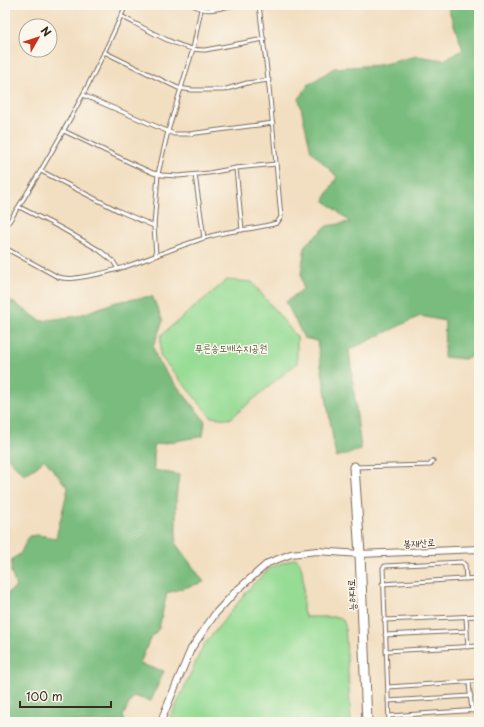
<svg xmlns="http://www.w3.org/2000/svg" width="484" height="727" viewBox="0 0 484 727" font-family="'Playpen Sans','Poor Story',sans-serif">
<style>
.green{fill:#97dc95;stroke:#69835a}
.forest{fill:#79bc7e;stroke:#5a734e}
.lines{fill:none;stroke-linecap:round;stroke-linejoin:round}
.service-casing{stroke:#7b6957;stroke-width:5}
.minor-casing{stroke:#7b6957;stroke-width:8}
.secondary-casing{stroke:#7b6957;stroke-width:11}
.service{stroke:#fff;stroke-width:3}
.minor{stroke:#fff;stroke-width:6}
.secondary{stroke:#fff;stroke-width:9}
.labels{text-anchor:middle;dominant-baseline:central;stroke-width:3;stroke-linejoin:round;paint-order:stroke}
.park-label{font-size:10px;fill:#52563c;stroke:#fbf7ec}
.street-label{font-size:10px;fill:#3b2a1e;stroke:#fbf7ec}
</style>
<rect width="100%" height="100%" fill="#fbf7ec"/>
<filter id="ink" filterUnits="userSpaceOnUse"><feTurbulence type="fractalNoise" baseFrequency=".025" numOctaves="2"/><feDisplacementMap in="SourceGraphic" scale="8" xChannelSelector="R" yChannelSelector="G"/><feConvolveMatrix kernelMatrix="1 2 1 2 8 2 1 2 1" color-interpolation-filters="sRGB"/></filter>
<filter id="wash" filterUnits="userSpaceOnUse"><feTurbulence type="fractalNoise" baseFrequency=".012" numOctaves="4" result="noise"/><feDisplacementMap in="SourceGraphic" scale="16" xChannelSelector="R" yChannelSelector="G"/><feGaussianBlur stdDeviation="0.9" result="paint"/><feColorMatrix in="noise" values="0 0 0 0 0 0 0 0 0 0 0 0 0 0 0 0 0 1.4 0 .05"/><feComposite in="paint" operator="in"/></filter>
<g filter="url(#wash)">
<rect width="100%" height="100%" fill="#f2dec0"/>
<g class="green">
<polygon points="227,280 252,282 297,337 297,363 230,419 211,417 160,356 161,335"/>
<path d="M 296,558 C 306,565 303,599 303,611 L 306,617 L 339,617 L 343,620 L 345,625 L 351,722 L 172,722 L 171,717 L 203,646 L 253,584 L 272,567 Z"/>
</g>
<g class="forest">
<polygon points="447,5 479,5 479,353 464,359 444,357 445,321 420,316 349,350 361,450 336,457 317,341 304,338 286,302 303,289 301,274 305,245 327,226 350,222 324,200 337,177 311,151 299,99 308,85 334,68 380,65 417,56 444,60 463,50"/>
<polygon points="152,296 163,321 153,347 158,362 205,421 203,436 154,445 154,470 179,475 176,498 176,544 204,582 167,593 159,628 149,641 140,664 164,671 151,701 133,696 123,716 125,722 5,722 5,595 16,587 11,571 12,559 20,554 29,536 38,535 56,538 68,488 44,459 38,466 24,475 5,455 5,299 13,302 41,321 77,316 116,302"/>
</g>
</g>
<g filter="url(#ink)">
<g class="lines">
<g class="service-casing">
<g id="service">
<path d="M 193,5 C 207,14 219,8 235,5"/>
<path d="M 121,16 C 143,27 180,51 205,50 L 264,39"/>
<polyline points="104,52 178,88 192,90 223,90 247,83 269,80"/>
<polyline points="83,95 174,134 189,134 273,123"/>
<polyline points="64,131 135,165 153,173 162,175 178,176 209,173 236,168 276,164"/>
<polyline points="236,168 242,230"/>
<polyline points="41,171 119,211 154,226"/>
<polyline points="195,175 204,238"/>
<polyline points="19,207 61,228 99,250 113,261 118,269"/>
<path d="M 5,228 C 51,157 92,83 126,5"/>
<path d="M 5,248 L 58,277 C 69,280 77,278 88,276 C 131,269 169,248 211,236 C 233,230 256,229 277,223 L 281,217 L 269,87 L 259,5"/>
<polyline points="156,256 154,226 158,174 168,131 193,49 201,9"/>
<polyline points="356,467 430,465 433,461"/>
<polyline points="382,584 479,578"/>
<polyline points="466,617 468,647"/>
<polyline points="384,620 479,616"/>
<polyline points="385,635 467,631"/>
<polyline points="386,651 479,646"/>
<polyline points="469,683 472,711"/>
<polyline points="388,687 479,681"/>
<polyline points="388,701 471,696"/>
<polyline points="389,716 479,710"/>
<polyline points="389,722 383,568 385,566 462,562 465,565 466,579"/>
</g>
</g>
<g class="minor-casing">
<polyline id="minor" points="163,716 191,649 215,614 236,591 268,563 291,554 317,551 360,554 479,549"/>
</g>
<g class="secondary-casing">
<polyline id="secondary" points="354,467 360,554 367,722"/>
</g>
<use href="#service" class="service"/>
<use href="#minor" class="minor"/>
<use href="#secondary" class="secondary"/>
</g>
</g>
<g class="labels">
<g class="park-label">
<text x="231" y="347">푸른송도배수지공원</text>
</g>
<g class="street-label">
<text transform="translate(419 542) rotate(-3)">봉재산로</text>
<text transform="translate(351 595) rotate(-93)">능허대로</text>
</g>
</g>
<rect width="484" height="727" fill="none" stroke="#fbf7ec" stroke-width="20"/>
<g transform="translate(38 38) rotate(51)"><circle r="19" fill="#fbf7ec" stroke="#aea59a"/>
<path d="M0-3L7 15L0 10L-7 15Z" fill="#c8321e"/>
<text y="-6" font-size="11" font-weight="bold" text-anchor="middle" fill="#3b2a1e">N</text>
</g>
<path d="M20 701v6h91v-6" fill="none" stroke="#3b2a1e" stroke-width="2"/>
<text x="26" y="701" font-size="12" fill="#3b2a1e" stroke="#fbf7ec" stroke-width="3" paint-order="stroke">100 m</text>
</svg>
